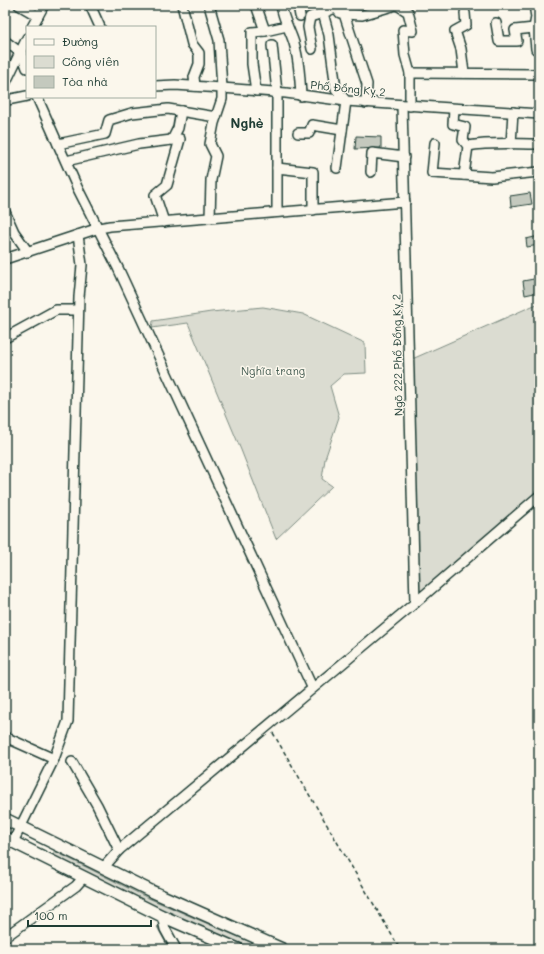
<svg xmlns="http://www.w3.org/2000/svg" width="544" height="954" viewBox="0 0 544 954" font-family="Mali,sans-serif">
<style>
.green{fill:#dbdcd1;stroke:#7d8c82}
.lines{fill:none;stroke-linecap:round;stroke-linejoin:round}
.stream{stroke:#74847b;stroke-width:2.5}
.building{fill:#c4c9be;stroke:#1f3d34}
.minor-casing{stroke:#1f3d34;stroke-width:12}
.major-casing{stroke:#1f3d34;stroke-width:14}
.path{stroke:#1f3d34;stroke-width:1.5;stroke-dasharray:4 3;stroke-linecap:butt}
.minor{stroke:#fbf7ec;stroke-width:9}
.major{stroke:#fbf7ec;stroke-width:11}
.labels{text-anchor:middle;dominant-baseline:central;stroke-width:3;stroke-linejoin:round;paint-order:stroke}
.street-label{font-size:11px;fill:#1f3d34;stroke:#fbf7ec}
.park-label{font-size:11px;fill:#455d53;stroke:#fbf7ec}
.quarter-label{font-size:13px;font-weight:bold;fill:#1f3d34;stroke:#fbf7ec}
</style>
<rect width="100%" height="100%" fill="#fbf7ec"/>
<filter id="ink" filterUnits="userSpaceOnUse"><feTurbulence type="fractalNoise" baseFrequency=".025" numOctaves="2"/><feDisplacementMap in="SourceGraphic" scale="8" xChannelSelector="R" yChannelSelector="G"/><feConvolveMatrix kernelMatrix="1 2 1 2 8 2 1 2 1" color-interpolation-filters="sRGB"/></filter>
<g filter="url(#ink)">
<g class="green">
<polygon points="539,303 539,496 415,603 410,360"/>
<polygon points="263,307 303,314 365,343 366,373 344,374 330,386 339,417 325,459 322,479 332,486 276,539 241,450 188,323 152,328 153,321 211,312"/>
<polygon points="54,851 146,897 266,949 253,949 140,900 61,860 54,855"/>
</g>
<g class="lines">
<polyline class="stream" points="158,927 170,949"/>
</g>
<g class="building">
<polygon points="356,136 381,137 381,148 355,149"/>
<polygon points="530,193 532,204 511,207 510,196"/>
<polygon points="539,236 539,245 527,247 526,239"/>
<polygon points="539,278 539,292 525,295 523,281"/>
</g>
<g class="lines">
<g class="minor-casing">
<g id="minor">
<polyline points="19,5 38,16"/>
<polyline points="90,5 100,27"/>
<polyline points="182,5 192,44 199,53 199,64 194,77 195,86"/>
<polyline points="209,5 219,40 222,88 222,99 214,123 210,144 216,156 211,180 210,218"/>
<polyline points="256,5 265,31 287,26"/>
<path d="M 281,5 C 283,19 290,30 294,43 C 299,60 300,78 301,96"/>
<polyline points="298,5 300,16"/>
<polyline points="334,5 340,13 344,14 367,84 366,103"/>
<polyline points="397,5 408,12 413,31 403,30 405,55 410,73 410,106"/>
<polyline points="534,5 536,17 534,28"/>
<polyline points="335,8 323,13 329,35 336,89 346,101 337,168"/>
<polyline points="344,14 362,15 396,5"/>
<polyline points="496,23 499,41 517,41 515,30 534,28 536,49 539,49"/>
<polyline points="32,27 44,5"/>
<polyline points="5,41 21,53"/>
<polyline points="272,45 277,92 277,212"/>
<polyline points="312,49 308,27 310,17 323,13"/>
<polyline points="21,51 27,68"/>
<polyline points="410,73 539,74"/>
<polyline points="464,73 461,49 455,31 466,25 465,13"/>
<polyline points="5,84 27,38"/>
<polyline points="155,86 175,85 222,88 286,93 346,101 539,114"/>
<polyline points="256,91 252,64 252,32 265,31"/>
<polyline points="5,96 7,100 27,96"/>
<polyline points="37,97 77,187 118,268 312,687"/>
<polyline points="402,106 415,603"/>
<polyline points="454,109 453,124 465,127 463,140 468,146 464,175"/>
<polyline points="298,133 309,133 312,125 342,130"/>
<polyline points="172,140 178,128 181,111"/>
<polyline points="435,143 432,173 492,177 539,172"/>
<polyline points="58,144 105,134 109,120 132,113 168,109 216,117"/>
<polyline points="511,144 513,112"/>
<path d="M 468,146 C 491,142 514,144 537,144"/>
<polyline points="66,161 139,144 180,139 167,185 155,195 164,222"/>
<polyline points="277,168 313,172 313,210"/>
<polyline points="371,172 372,153 404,157"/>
<polyline points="5,212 14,232 28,252"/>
<polyline points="5,259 99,228 110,226 405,202"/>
<polyline points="5,338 56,310 78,310"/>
<polyline points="5,737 54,759"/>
<polyline points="72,762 97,805 119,850"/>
<polyline points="13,842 54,759 68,721 79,297 82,265 78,235"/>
<polyline points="103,868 119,850 415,603 539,496"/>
<polyline points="162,916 165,929 176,949"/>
<polyline points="5,937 76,886 83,878"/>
</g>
</g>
<g class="major-casing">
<g id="major">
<polyline points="5,819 151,891 282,949"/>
<polyline points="5,838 162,916 238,949"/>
</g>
</g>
<polyline class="path" points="273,733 400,949"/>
<use href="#minor" class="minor"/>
<use href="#major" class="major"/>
</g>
</g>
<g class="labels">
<g class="street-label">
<text transform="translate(348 88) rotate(6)">Phố Đồng Kỵ 2</text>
<text transform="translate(397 355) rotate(-91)">Ngõ 222 Phố Đồng Kỵ 2</text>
</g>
<g class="park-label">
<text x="273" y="370">Nghĩa trang</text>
</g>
<g class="quarter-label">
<text x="247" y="122">Nghè</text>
</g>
</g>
<rect width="544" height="954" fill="none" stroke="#fbf7ec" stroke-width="20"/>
<rect x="10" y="10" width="524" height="934" fill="none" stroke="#1f3d34" stroke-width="1.5" filter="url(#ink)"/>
<rect x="26" y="26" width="130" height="72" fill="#fbf7ec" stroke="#a3ada2"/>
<rect x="34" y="39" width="20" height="6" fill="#fbf7ec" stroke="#a3ada2"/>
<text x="62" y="46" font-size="12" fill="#1f3d34">Đường</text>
<rect x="34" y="56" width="20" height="12" fill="#dbdcd1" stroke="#a3ada2"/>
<text x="62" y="66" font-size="12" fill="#1f3d34">Công viên</text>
<rect x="34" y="76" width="20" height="12" fill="#c4c9be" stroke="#a3ada2"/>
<text x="62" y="86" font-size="12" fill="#1f3d34">Tòa nhà</text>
<path d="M28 920v6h123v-6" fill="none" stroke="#1f3d34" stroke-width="2"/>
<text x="34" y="920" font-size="12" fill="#1f3d34" stroke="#fbf7ec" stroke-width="3" paint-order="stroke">100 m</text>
</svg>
